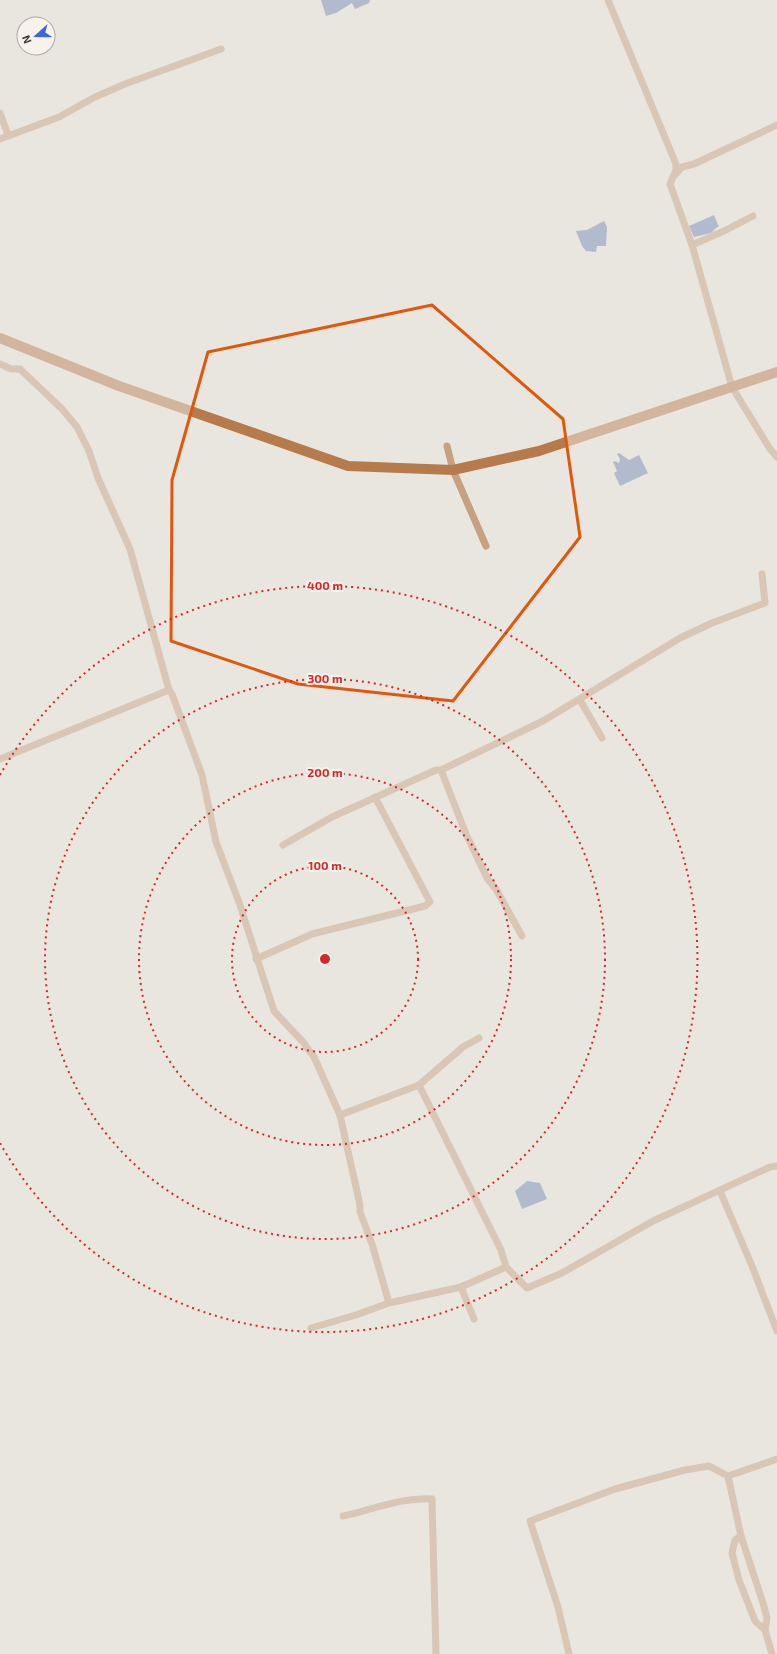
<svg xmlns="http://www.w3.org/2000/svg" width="777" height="1654" viewBox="0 0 777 1654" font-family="'Exo 2',sans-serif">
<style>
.water{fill:#7087b9}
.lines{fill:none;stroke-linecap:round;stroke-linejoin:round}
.street{stroke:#c79f81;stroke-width:7}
.secondary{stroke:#b57b4c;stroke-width:10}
.marked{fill:none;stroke:#df580e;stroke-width:3;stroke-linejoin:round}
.ring{fill:none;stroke:#d62828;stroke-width:2;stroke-dasharray:2 4}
.centre{fill:#d62828;stroke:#f7f3ec;stroke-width:2}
.ring-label{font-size:12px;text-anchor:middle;font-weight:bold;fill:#d62828;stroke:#f7f3ec;stroke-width:4;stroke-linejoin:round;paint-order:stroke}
</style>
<rect width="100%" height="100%" fill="#e9e6df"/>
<g class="water">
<polygon points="321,0 370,0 369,3 355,9 352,3 336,13 326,16"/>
<polygon points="714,215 719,227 717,227 711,233 694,237 689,226"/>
<polygon points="604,221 607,227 606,246 597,246 596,252 586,251 582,246 576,231 587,230"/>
<polygon points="619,453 629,460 639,455 648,473 620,486 614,473 617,471 613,462 615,461 619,463 620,459 617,454"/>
<polygon points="527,1181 540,1183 547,1199 522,1209 515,1191"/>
</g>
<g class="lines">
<g class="street">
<polyline points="608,0 676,164 676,170 670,184 692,245 732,387 770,449 777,457"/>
<polyline points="0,113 8,135"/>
<polyline points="0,139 59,117 95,97 125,84 221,49"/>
<polyline points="675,175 682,167 694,164 777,125"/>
<polyline points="692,245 724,231 753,216"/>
<polyline points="0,364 11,369 20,369 62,409 77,427 89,451 98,478 130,549 169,690 172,694 202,775 216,842 239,902 274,1011 303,1042 314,1057 340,1115 360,1205 360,1212 372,1244 389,1303"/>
<polyline points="447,446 453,470 486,546"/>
<polyline points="580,700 602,738"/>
<polyline points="0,759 169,690"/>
<polyline points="441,770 466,834 487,878 496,889 522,936"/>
<polyline points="283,845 332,817 436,770 441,770 543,721 680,638 712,623 765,603 762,574"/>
<polyline points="256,959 312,934 425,906 430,902 375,797"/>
<polyline points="419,1085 501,1250 506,1267 527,1288 562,1273 653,1221 770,1167 777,1166"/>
<polyline points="340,1115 419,1085 463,1047 479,1038"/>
<polyline points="720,1191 752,1266 777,1331"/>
<polyline points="461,1287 474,1319"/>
<polyline points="311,1328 356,1315 389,1303 461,1287 506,1267"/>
<polyline points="728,1476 741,1536 763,1603 767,1618 765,1630 772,1654"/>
<path d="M 343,1516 C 372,1510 401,1497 432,1499 L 436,1654"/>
<polyline points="741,1536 735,1540 732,1553 739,1580 755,1621 765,1630"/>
<polyline points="569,1654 558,1607 530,1521 615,1489 685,1470 709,1466 728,1476 777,1459"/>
</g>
<polyline class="secondary" points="0,338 119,386 348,466 453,470 539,451 777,372"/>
</g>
<path d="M0 0H777V1654H0ZM 432,305 L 563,419 L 580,537 L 453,701 L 298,684 L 171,641 L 172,480 L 208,352 Z" fill="#e9e6df" fill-opacity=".55" fill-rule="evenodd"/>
<path class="marked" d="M 432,305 L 563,419 L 580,537 L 453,701 L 298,684 L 171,641 L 172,480 L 208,352 Z"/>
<g class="ring">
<circle cx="325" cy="959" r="93"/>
<circle cx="325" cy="959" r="186"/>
<circle cx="325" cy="959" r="280"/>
<path d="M0 775A373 373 0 1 1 0 1143"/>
</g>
<circle cx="325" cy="959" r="6" class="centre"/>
<g class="ring-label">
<text x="325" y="590">400 m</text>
<text x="325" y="683">300 m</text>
<text x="325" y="777">200 m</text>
<text x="325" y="870">100 m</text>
</g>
<g transform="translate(36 36) rotate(249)"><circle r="19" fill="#f7f3ec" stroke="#aca9a4"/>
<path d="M0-3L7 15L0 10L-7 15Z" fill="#3e66d8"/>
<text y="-6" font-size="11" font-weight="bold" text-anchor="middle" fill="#3c3b38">N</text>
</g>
</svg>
